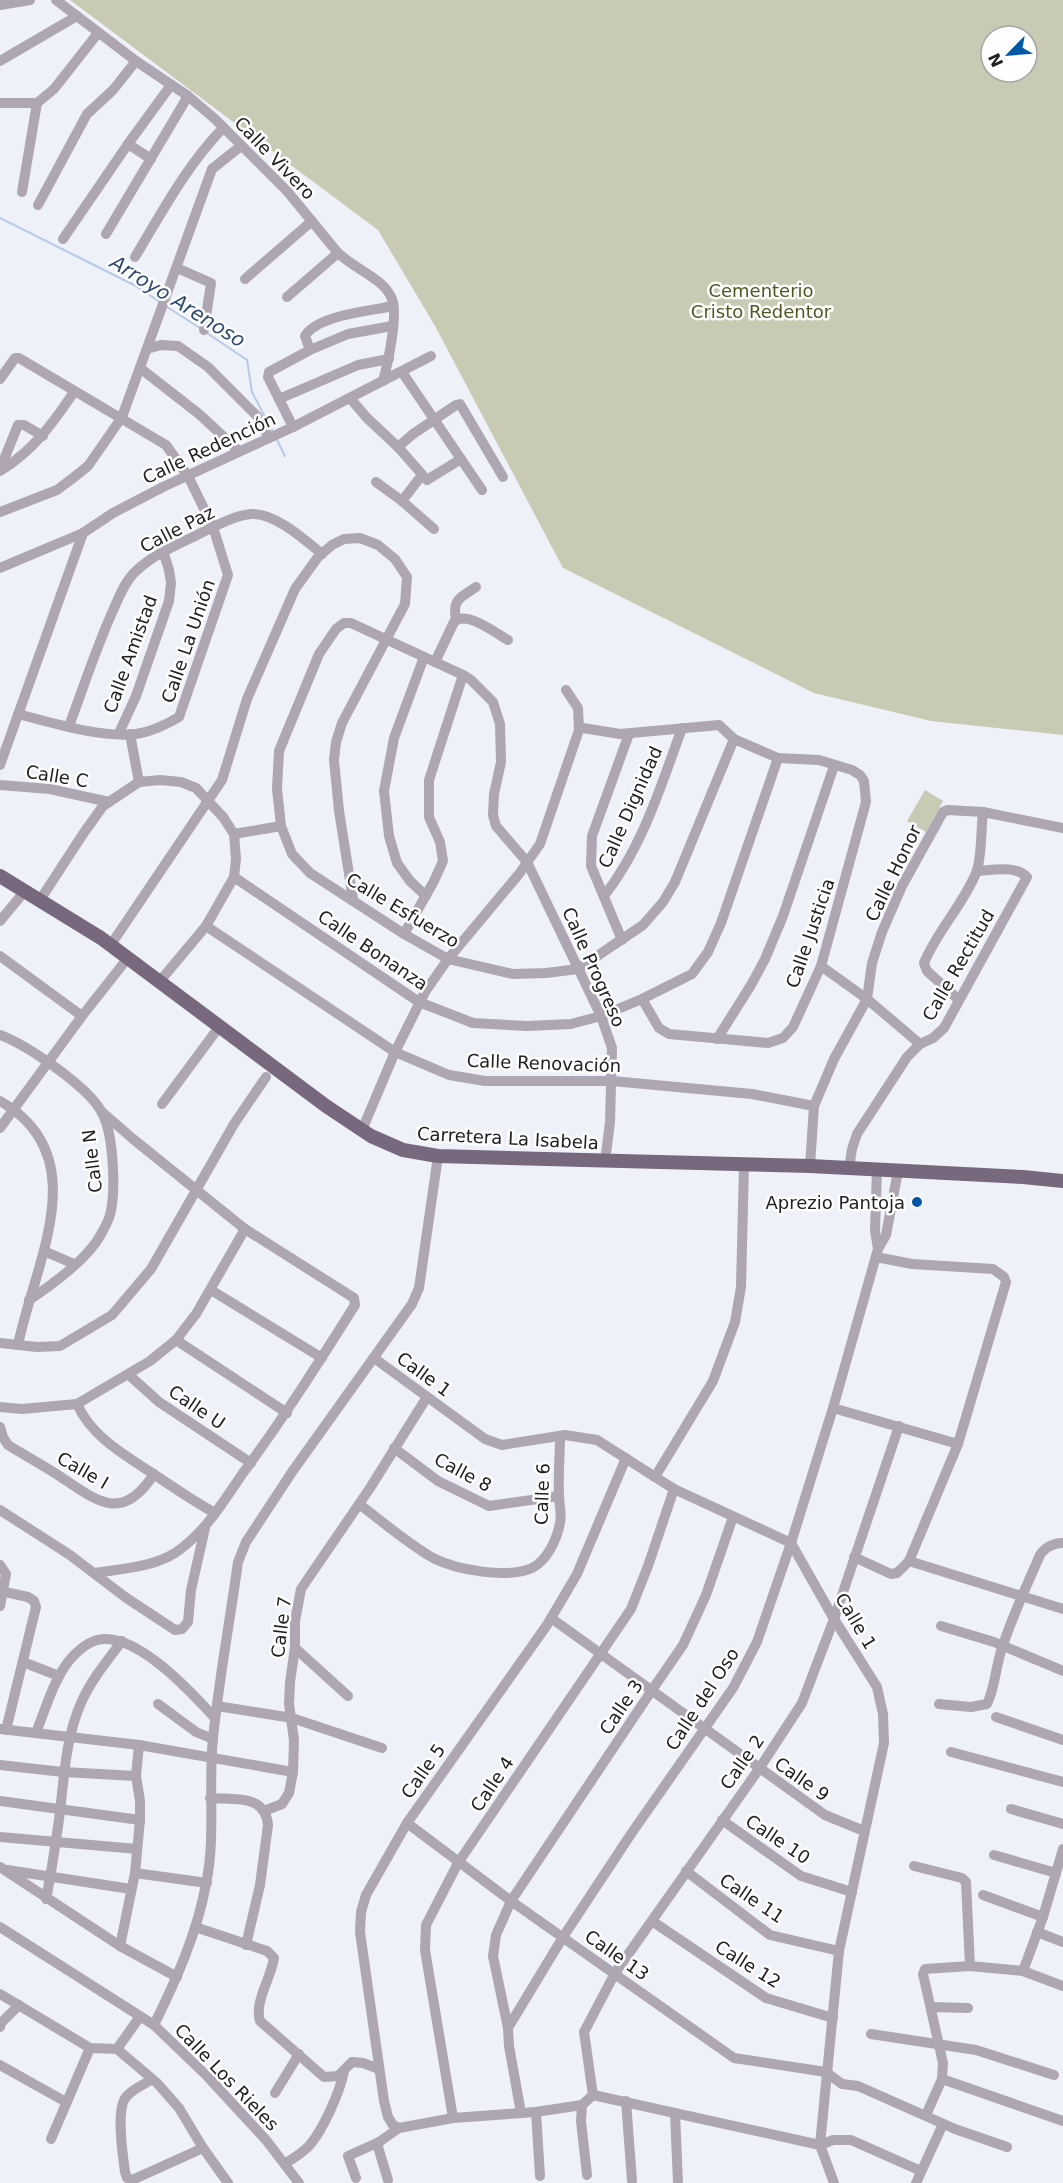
<svg xmlns="http://www.w3.org/2000/svg" width="1063" height="2183" viewBox="0 0 1063 2183" font-family="'DejaVu Sans',sans-serif">
<style>
.green{fill:#c8cab4;fill-rule:evenodd}
.lines{fill:none;stroke-linecap:round;stroke-linejoin:round}
.stream{stroke:#b6cae5;stroke-width:2}
.minor{stroke:#aea6b2;stroke-width:10}
.major{stroke:#77687d;stroke-width:14}
.poi-dot{fill:#0358a6;stroke:#fefefe;stroke-width:2}
.labels{text-anchor:middle;dominant-baseline:central;stroke-width:5;stroke-linejoin:round;paint-order:stroke}
.street-label{font-size:18px;fill:#212124;stroke:#fefefe}
.park-label{font-size:18px;fill:#545723;stroke:#fefefe}
.poi-label{font-size:18px;fill:#212124;stroke:#fefefe;text-anchor:end}
.water-label{font-size:20px;font-style:italic;fill:#2d4a70;stroke:#fefefe}
</style>
<rect width="100%" height="100%" fill="#eff1f9"/>
<g class="green">
<path d="M 70,0 L 1063,0 L 1063,735 L 931,721 L 814,693 L 563,568 L 435,326 L 378,230 ZM 991,36 L 1027,36 L 1027,72 L 991,72 Z"/>
<polygon points="925,790 943,801 926,832 907,821"/>
</g>
<g class="lines">
<g class="stream">
<polyline points="0,218 134,285 160,302"/>
<polyline points="167,307 200,328"/>
<polyline points="207,333 247,360 252,392 273,432"/>
<polyline points="277,440 285,456"/>
</g>
<g class="minor">
<path d="M 56,0 L 136,61 L 188,96 L 215,119 L 287,191 L 338,253 C 351,265 367,272 380,283 C 386,288 391,295 393,302 C 397,320 388,363 383,381"/>
<polyline points="0,5 30,0"/>
<polyline points="0,61 77,16"/>
<polyline points="0,103 37,103 54,89 98,33"/>
<polyline points="128,144 151,159"/>
<polyline points="22,192 37,103"/>
<polyline points="38,205 87,114 113,90 136,61"/>
<polyline points="106,234 188,96"/>
<polyline points="63,239 128,144 171,85"/>
<path d="M 135,257 C 162,212 187,165 223,128"/>
<polyline points="177,268 211,283 204,330"/>
<polyline points="245,279 312,221"/>
<polyline points="287,297 338,253"/>
<polyline points="147,349 161,345 178,346 208,367 257,416 269,438"/>
<path d="M 310,350 L 305,336 C 317,315 371,311 393,306"/>
<polyline points="140,368 199,414 239,451"/>
<polyline points="402,372 482,490"/>
<path d="M 0,379 L 15,358 L 19,358 L 166,445 L 188,476 L 213,527 L 228,575 L 179,717 C 167,724 151,732 136,734 C 100,738 53,723 18,714"/>
<polyline points="350,398 367,418 398,447 427,480 461,459"/>
<polyline points="279,399 358,365 389,359"/>
<polyline points="293,427 268,377 269,372 310,350 348,334 392,326"/>
<polyline points="398,447 413,434 456,405 460,404 503,477"/>
<polyline points="4,468 3,462 18,425 24,425 43,436"/>
<path d="M 0,471 C 33,451 53,423 74,392"/>
<polyline points="376,482 402,501 434,529"/>
<polyline points="402,501 422,475"/>
<polyline points="0,512 57,490 73,478 88,466 122,417 212,169 241,146"/>
<polyline points="0,568 83,533 113,513 163,487 293,427 431,356"/>
<path d="M 456,620 C 452,598 461,598 476,587"/>
<polyline points="424,657 394,738 384,791 389,836 397,863 410,881 426,896"/>
<path d="M 435,662 L 454,622 C 467,610 495,633 508,640"/>
<path d="M 69,726 C 84,686 97,645 115,606 C 120,594 126,580 136,571 C 154,554 177,545 199,534 C 215,526 233,516 251,514 C 274,512 305,540 322,554"/>
<polyline points="579,730 583,728 620,734 719,725 734,739 778,758 819,760 852,770 860,775 864,781 866,802 821,966 793,1027 783,1038 768,1043 669,1034 659,1028 642,999"/>
<polyline points="119,733 136,696 169,601 171,583 169,570 163,551"/>
<polyline points="130,734 139,782"/>
<polyline points="0,765 83,533"/>
<polyline points="0,785 50,789 109,802"/>
<polyline points="234,834 281,826"/>
<polyline points="234,877 419,1002 473,1023 527,1026 571,1024 601,1016 642,999 692,974 708,952 721,923 778,758"/>
<path d="M 604,896 C 642,848 661,786 682,728"/>
<polyline points="40,900 83,834 103,806 139,782 160,780 181,782 196,788 223,817 234,834 236,859 234,877 206,926 160,981"/>
<polyline points="0,921 24,892"/>
<polyline points="206,926 395,1052 449,1075 485,1081 612,1081 752,1094 814,1106"/>
<polyline points="404,934 434,881 443,861 440,842 429,817 429,780 463,675"/>
<polyline points="622,940 591,866 592,836 629,734"/>
<polyline points="110,946 222,780 247,699 295,589 318,557 332,545 344,539 360,538 378,545 395,559 407,577 405,604 342,723 336,742 334,760 339,811 353,899"/>
<polyline points="0,956 82,1016"/>
<polyline points="821,966 867,999 920,1044"/>
<path d="M 959,1000 L 927,971 L 924,963 C 937,931 963,905 976,873 C 982,859 981,827 983,812"/>
<path d="M 0,1035 C 27,1045 87,1086 101,1111 C 114,1132 116,1192 110,1215 C 108,1222 104,1229 100,1236 C 87,1259 52,1285 29,1300"/>
<polyline points="717,1039 751,985 765,959 783,916 834,766"/>
<path d="M 0,1101 C 97,1156 34,1264 18,1345"/>
<polyline points="162,1104 219,1027"/>
<polyline points="0,1128 82,1016 127,959"/>
<polyline points="362,1130 395,1052 425,992 448,959 519,874 540,844 579,730 578,708 566,690"/>
<polyline points="605,1162 610,1122 612,1048 601,1016 527,862 496,826 493,815 494,794 501,762 500,724 493,702 471,680 463,675 351,623 344,623 336,629 319,654 279,751 277,789 281,826 292,854 310,873 404,934 448,959 513,974 546,973 578,969 643,925 663,902 675,882 734,739"/>
<polyline points="810,1166 814,1106 834,1059 867,999 872,963 882,932 902,886 943,812 948,810 983,812 1063,828"/>
<path d="M 849,1168 L 852,1149 L 857,1134 L 907,1057 L 920,1044 L 933,1038 L 944,1028 L 1027,877 C 1015,865 994,870 977,871"/>
<polyline points="877,1170 875,1231 878,1249"/>
<polyline points="44,1251 74,1264"/>
<polyline points="211,1290 322,1358"/>
<polyline points="176,1340 287,1413"/>
<polyline points="0,1343 37,1347 60,1346 112,1315 151,1269 234,1124 266,1077"/>
<polyline points="374,1358 485,1439 502,1445 565,1435 597,1440 674,1489 791,1543 834,1619 877,1687 883,1714 884,1743 839,1951 820,2145 834,2183"/>
<polyline points="129,1375 159,1402 251,1463"/>
<path d="M 77,1404 C 92,1437 123,1454 152,1473 C 173,1487 193,1501 215,1513"/>
<polyline points="0,1407 22,1409 77,1404 150,1361 176,1340 196,1314 245,1229"/>
<polyline points="833,1408 958,1444"/>
<path d="M 0,1427 L 3,1437 L 8,1445 C 26,1456 44,1466 61,1477 C 99,1503 123,1522 154,1474"/>
<polyline points="394,1448 438,1481 489,1506 559,1496"/>
<polyline points="655,1477 713,1381 735,1322 741,1287 744,1166"/>
<path d="M 359,1504 C 383,1522 407,1543 433,1558 C 457,1570 507,1579 532,1568 C 547,1561 557,1539 560,1523 C 562,1514 559,1504 559,1495 C 558,1475 560,1455 560,1436"/>
<polyline points="0,1510 70,1555 125,1597 175,1630 182,1629 188,1622 191,1590 205,1528"/>
<polyline points="854,1557 891,1574 897,1573 909,1561 958,1444 1006,1282 1004,1277 993,1269 912,1264 876,1257"/>
<polyline points="909,1561 1063,1609"/>
<polyline points="0,1565 6,1574 0,1606"/>
<path d="M 95,1573 C 121,1569 153,1567 175,1553 C 205,1533 223,1502 243,1473 C 283,1419 319,1362 355,1305 L 354,1298 L 245,1229 L 133,1139 L 102,1112"/>
<polyline points="0,1591 28,1597 34,1601 36,1607 6,1730"/>
<polyline points="551,1618 825,1815 864,1831"/>
<polyline points="941,1626 994,1642 1063,1671"/>
<polyline points="295,1648 348,1696"/>
<polyline points="23,1662 59,1676"/>
<polyline points="158,1704 196,1732 213,1739"/>
<path d="M 939,1704 L 971,1707 L 987,1704 C 995,1689 996,1663 1003,1645 C 1013,1615 1027,1585 1040,1555 C 1044,1548 1055,1542 1063,1543"/>
<polyline points="217,1706 292,1718 382,1748"/>
<polyline points="996,1717 1063,1740"/>
<polyline points="0,1729 139,1745 293,1772"/>
<path d="M 36,1733 C 45,1710 53,1682 68,1662 C 74,1654 86,1643 97,1640 C 135,1630 191,1692 215,1718"/>
<polyline points="951,1752 1063,1782"/>
<polyline points="0,1765 63,1772 136,1776"/>
<path d="M 210,1798 C 235,1800 265,1794 268,1825 L 260,1885 L 246,1945"/>
<polyline points="0,1801 140,1820"/>
<polyline points="1011,1809 1063,1824"/>
<polyline points="264,1811 282,1804 289,1793 293,1772 294,1740 289,1704 290,1682 295,1648 295,1621 301,1589 370,1488 427,1397"/>
<polyline points="722,1820 801,1876 852,1892"/>
<polyline points="407,1823 511,1901 734,2058 826,2072 842,2084 858,2086 955,2129 1007,2147"/>
<polyline points="0,1837 137,1849"/>
<polyline points="994,1855 1056,1873"/>
<polyline points="914,1866 962,1878 966,1882 970,1966"/>
<polyline points="0,1867 120,1946 177,1977"/>
<polyline points="7,1870 131,1889"/>
<polyline points="686,1871 770,1935 839,1951"/>
<polyline points="135,1873 207,1883"/>
<polyline points="983,1895 1043,1917"/>
<path d="M 46,1899 C 52,1870 56,1841 60,1812 C 64,1776 66,1737 81,1703 C 91,1680 107,1661 122,1641"/>
<polyline points="652,1921 766,1998 833,2018"/>
<polyline points="0,1927 154,2025 207,2076 266,2140 299,2183"/>
<path d="M 195,1927 L 267,1951 L 274,1958 C 271,1978 254,2002 260,2021 L 324,2077 L 338,2076 L 352,2062 L 363,2063 L 379,2069"/>
<polyline points="1037,1932 1063,1942"/>
<polyline points="120,1946 135,1873 140,1820 140,1801 136,1776 139,1745"/>
<polyline points="1023,1971 1043,1917 1063,1849"/>
<polyline points="0,1994 90,2048 117,2049 157,2083 179,2108 203,2148 228,2183"/>
<polyline points="932,2007 968,2008"/>
<path d="M 154,2025 C 176,1980 197,1934 206,1884 C 216,1837 208,1786 213,1738 C 219,1679 230,1620 238,1562 L 246,1542 L 292,1472 L 412,1304 L 419,1288 L 438,1156"/>
<polyline points="0,2027 1,2023 19,2005"/>
<polyline points="508,2028 563,1937 631,1834 733,1688 757,1642 791,1543 833,1408 878,1249 886,1235 898,1171"/>
<polyline points="871,2034 976,2050 1054,2075"/>
<polyline points="117,2049 139,2018"/>
<polyline points="0,2065 66,2102"/>
<polyline points="942,2079 1063,2121"/>
<path d="M 151,2080 C 143,2085 133,2089 127,2096 C 115,2107 123,2156 125,2172 L 127,2178 L 132,2180 L 203,2148"/>
<polyline points="275,2093 299,2054"/>
<polyline points="593,2095 584,2032 615,1973 759,1769 802,1703 834,1619 899,1426"/>
<polyline points="626,2101 632,2181"/>
<polyline points="582,2105 581,2121 587,2175"/>
<polyline points="536,2112 540,2176"/>
<polyline points="521,2113 509,2046 508,2028 493,1956 496,1935 511,1901 652,1690 683,1645 706,1595 733,1517"/>
<polyline points="675,2113 678,2183"/>
<polyline points="926,2115 942,2079 943,2063 923,1974 925,1969 970,1966 1023,1971 1063,1986"/>
<polyline points="453,2118 425,1950 426,1925 458,1863 631,1609 648,1566 674,1489"/>
<polyline points="399,2128 393,2125 388,2117 384,2101 360,1932 361,1912 366,1895 407,1823 547,1625 577,1574 626,1458"/>
<polyline points="51,2139 90,2048"/>
<path d="M 286,2163 C 294,2158 302,2153 309,2146 C 323,2130 340,2092 344,2071"/>
<polyline points="356,2178 348,2156 379,2142"/>
<polyline points="388,2180 378,2147 379,2142 399,2128 453,2118 536,2112 582,2105 593,2095 820,2145 833,2140 851,2140 921,2171"/>
<polyline points="916,2183 943,2124"/>
</g>
<polyline class="major" points="0,876 101,938 326,1106 371,1136 403,1150 438,1156 810,1166 1023,1177 1063,1181"/>
</g>
<circle class="poi-dot" cx="917" cy="1202" r="6"/>
<g class="labels">
<g class="street-label">
<text transform="translate(275 158) rotate(46)">Calle Vivero</text>
<text transform="translate(209 448) rotate(-25)">Calle Redención</text>
<text transform="translate(177 529) rotate(-27)">Calle Paz</text>
<text transform="translate(188 641) rotate(-71)">Calle La Unión</text>
<text transform="translate(130 654) rotate(-70)">Calle Amistad</text>
<text transform="translate(57 776) rotate(9)">Calle C</text>
<text transform="translate(630 807) rotate(-66)">Calle Dignidad</text>
<text transform="translate(893 873) rotate(-64)">Calle Honor</text>
<text transform="translate(403 910) rotate(31)">Calle Esfuerzo</text>
<text transform="translate(810 933) rotate(-71)">Calle Justicia</text>
<text transform="translate(373 950) rotate(34)">Calle Bonanza</text>
<text transform="translate(958 965) rotate(-60)">Calle Rectitud</text>
<text transform="translate(594 967) rotate(66)">Calle Progreso</text>
<text transform="translate(544 1063) rotate(2)">Calle Renovación</text>
<text transform="translate(508 1138) rotate(3)">Carretera La Isabela</text>
<text transform="translate(92 1161) rotate(-97)">Calle N</text>
<text transform="translate(424 1374) rotate(36)">Calle 1</text>
<text transform="translate(197 1407) rotate(34)">Calle U</text>
<text transform="translate(83 1470) rotate(30)">Calle I</text>
<text transform="translate(463 1472) rotate(28)">Calle 8</text>
<text transform="translate(542 1494) rotate(-88)">Calle 6</text>
<text transform="translate(856 1621) rotate(59)">Calle 1</text>
<text transform="translate(281 1627) rotate(-83)">Calle 7</text>
<text transform="translate(702 1699) rotate(-57)">Calle del Oso</text>
<text transform="translate(621 1707) rotate(-56)">Calle 3</text>
<text transform="translate(742 1762) rotate(-55)">Calle 2</text>
<text transform="translate(423 1771) rotate(-55)">Calle 5</text>
<text transform="translate(802 1779) rotate(35)">Calle 9</text>
<text transform="translate(492 1784) rotate(-56)">Calle 4</text>
<text transform="translate(778 1839) rotate(34)">Calle 10</text>
<text transform="translate(752 1898) rotate(34)">Calle 11</text>
<text transform="translate(617 1955) rotate(35)">Calle 13</text>
<text transform="translate(748 1964) rotate(32)">Calle 12</text>
<text transform="translate(227 2077) rotate(46)">Calle Los Rieles</text>
</g>
<g class="park-label">
<text x="761" y="290">Cementerio<tspan x="761" dy="21">Cristo Redentor</tspan></text>
</g>
<g class="poi-label">
<text x="905" y="1202">Aprezio Pantoja</text>
</g>
<g class="water-label">
<text transform="translate(178 301) rotate(32)">Arroyo Arenoso</text>
</g>
</g>
<g transform="translate(1009 54) rotate(245)"><circle r="28" fill="#fefefe" stroke="#a6a6a7" stroke-width="1.5"/>
<path d="M0-4.5L10 22L0 15L-10 22Z" fill="#0358a6"/>
<text y="-9" font-size="16" font-weight="bold" text-anchor="middle" fill="#212124">N</text>
</g>
</svg>
